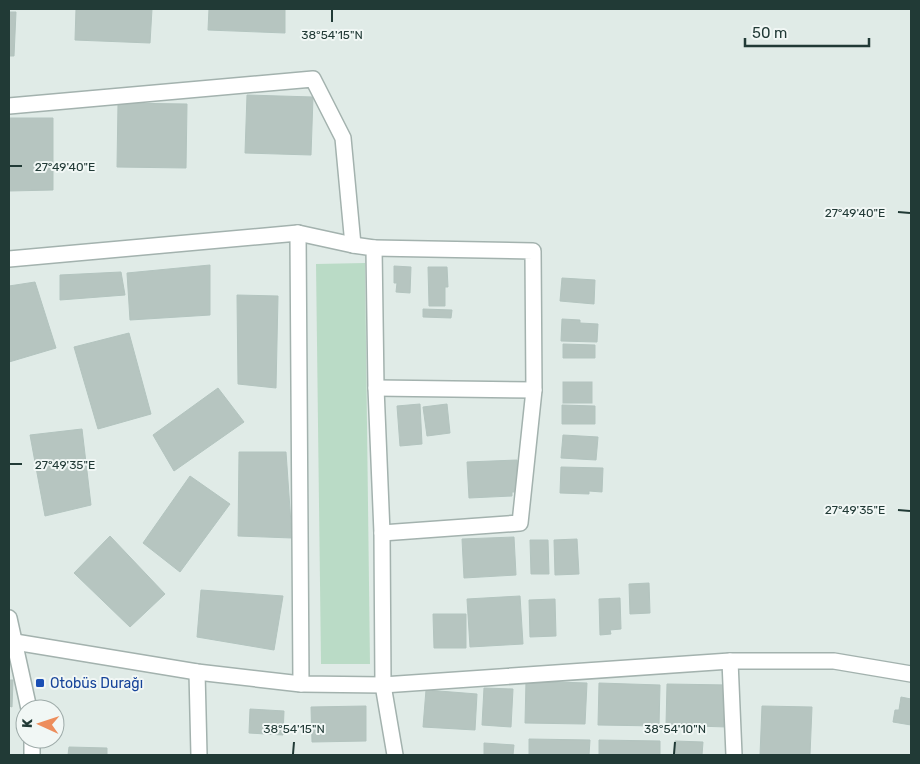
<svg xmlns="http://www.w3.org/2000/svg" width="920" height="764" viewBox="0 0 920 764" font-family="Rubik,sans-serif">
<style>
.green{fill:#badbc6}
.building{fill:#b6c5c0;stroke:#b3c4bf}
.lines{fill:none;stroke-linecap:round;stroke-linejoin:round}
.minor-casing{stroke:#a3b2ae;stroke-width:18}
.minor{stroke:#fff;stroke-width:15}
.ticks{fill:none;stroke:#213a36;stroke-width:2}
.transit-dot{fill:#1a4fb4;stroke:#f1f7f5;stroke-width:2}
.labels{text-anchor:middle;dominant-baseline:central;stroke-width:4;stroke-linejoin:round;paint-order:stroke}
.transit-label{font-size:14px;fill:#164399;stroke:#f1f7f5;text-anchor:start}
.ticks-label{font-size:12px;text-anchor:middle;fill:#213a36;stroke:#f1f7f5;stroke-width:4;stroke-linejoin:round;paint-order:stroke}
</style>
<rect width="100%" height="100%" fill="#e0ebe7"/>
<polygon class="green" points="365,263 370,664 321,664 316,264"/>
<g class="building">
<polygon points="76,9 152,9 150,43 75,40"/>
<polygon points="209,9 285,9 285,33 208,30"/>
<polygon points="9,12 16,12 14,56 9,56"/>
<polygon points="247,95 313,97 311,155 245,153"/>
<polygon points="118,103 187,104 186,168 117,167"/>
<polygon points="9,118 53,118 53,190 9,191"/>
<polygon points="210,265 210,315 130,320 127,273"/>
<polygon points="394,266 411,267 410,293 396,292 397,283 394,283"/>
<polygon points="428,267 447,267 448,287 445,287 445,306 429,306"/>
<polygon points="121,272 125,295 60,300 60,275"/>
<polygon points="562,278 595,280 594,304 560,301"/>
<polygon points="35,282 56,348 9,362 9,286"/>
<polygon points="237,295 278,296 276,388 238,384"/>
<polygon points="423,309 452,310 451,318 423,317"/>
<polygon points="562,319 580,320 580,323 598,324 597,342 561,341"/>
<polygon points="129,333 151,414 98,429 74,347"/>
<polygon points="563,344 595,345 595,358 563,358"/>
<rect x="563" y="382" width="29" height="21"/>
<polygon points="218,388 244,422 174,471 153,435"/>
<polygon points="420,404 422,444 400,446 397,406"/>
<polygon points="447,404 450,433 427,436 423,407"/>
<polygon points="562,405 595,406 595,424 562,424"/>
<polygon points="82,429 91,505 45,516 30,435"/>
<polygon points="563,435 598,437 596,460 561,458"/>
<polygon points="239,452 286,452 292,538 238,536"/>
<polygon points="517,460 518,492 512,492 512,496 469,498 467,462"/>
<polygon points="561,467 603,468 602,492 589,491 589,494 560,493"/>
<polygon points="190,476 230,504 180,572 143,543"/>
<polygon points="110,536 165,594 130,627 74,573"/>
<polygon points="514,537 516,575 464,578 462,539"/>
<polygon points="577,539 579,574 555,575 554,540"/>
<polygon points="530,540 548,540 549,574 531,574"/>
<polygon points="649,583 650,613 630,614 629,584"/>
<polygon points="201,590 283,596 274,650 197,637"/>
<polygon points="520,596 523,644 470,647 467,599"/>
<polygon points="620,598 621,629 610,630 611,634 600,635 599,599"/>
<polygon points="555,599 556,636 530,637 529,600"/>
<polygon points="433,614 466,614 466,648 434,648"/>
<polygon points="9,680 13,680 12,707 9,706"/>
<polygon points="526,681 587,683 585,724 525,723"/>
<polygon points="599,683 660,685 659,726 598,725"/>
<polygon points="667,684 728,685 727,727 666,725"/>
<polygon points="484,688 513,689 511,727 482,725"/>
<polygon points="426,690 477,694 475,730 423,727"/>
<polygon points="901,697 911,699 911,725 893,722 895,710 899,710"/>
<polygon points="366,706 366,741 312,742 311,707"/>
<polygon points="762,706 812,707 810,755 760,755"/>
<polygon points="250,709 284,711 283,735 249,733"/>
<polygon points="529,739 590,740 589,755 529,755"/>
<polygon points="599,740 660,741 660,755 599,755"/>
<polygon points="675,741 703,742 702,755 674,755"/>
<polygon points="484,743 514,745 513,755 484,755"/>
<polygon points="69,747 107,748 107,755 68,755"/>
</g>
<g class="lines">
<g class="minor-casing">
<g id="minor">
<polyline points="9,106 313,79 343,138 353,245"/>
<polyline points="298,233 353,245 374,248 376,388 382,533 383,685 395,755"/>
<polyline points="374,248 533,251 534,390 520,523 382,533"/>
<polyline points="9,259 298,233 301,684"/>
<polyline points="376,388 534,390"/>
<polyline points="9,618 29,709"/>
<polyline points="9,641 197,672 301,684 383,685 730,661 834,661 911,674"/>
<polyline points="730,661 734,755"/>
<polyline points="197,672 199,755"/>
<polyline points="32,739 32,755"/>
</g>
</g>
<use href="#minor" class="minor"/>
</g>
<path class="ticks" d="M 332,22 L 332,10M 10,166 L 22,166M 898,212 L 910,213M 10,464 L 22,464M 898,510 L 910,511M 293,754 L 294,742M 674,754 L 675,742"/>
<rect class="transit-dot" x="35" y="678" width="10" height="10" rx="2.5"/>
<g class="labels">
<g class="transit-label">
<text x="50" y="683">Otobüs Durağı</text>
</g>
</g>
<g class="ticks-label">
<text x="332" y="39">38°54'15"N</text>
<text x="65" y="171">27°49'40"E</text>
<text x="855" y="217">27°49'40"E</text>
<text x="65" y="469">27°49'35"E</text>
<text x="855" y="514">27°49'35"E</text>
<text x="294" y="733">38°54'15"N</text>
<text x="675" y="733">38°54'10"N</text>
</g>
<rect width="920" height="764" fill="none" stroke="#213a36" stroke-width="20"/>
<g transform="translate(40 724) rotate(273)"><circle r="24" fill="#f1f7f5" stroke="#9eaba9"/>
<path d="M0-4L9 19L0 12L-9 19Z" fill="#ed8d5c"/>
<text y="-8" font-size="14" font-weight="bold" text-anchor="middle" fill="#213a36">K</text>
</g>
<path d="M745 38v8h124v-8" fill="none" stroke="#213a36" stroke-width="2.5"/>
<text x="752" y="38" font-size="15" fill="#213a36" stroke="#f1f7f5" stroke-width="4" paint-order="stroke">50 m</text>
</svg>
